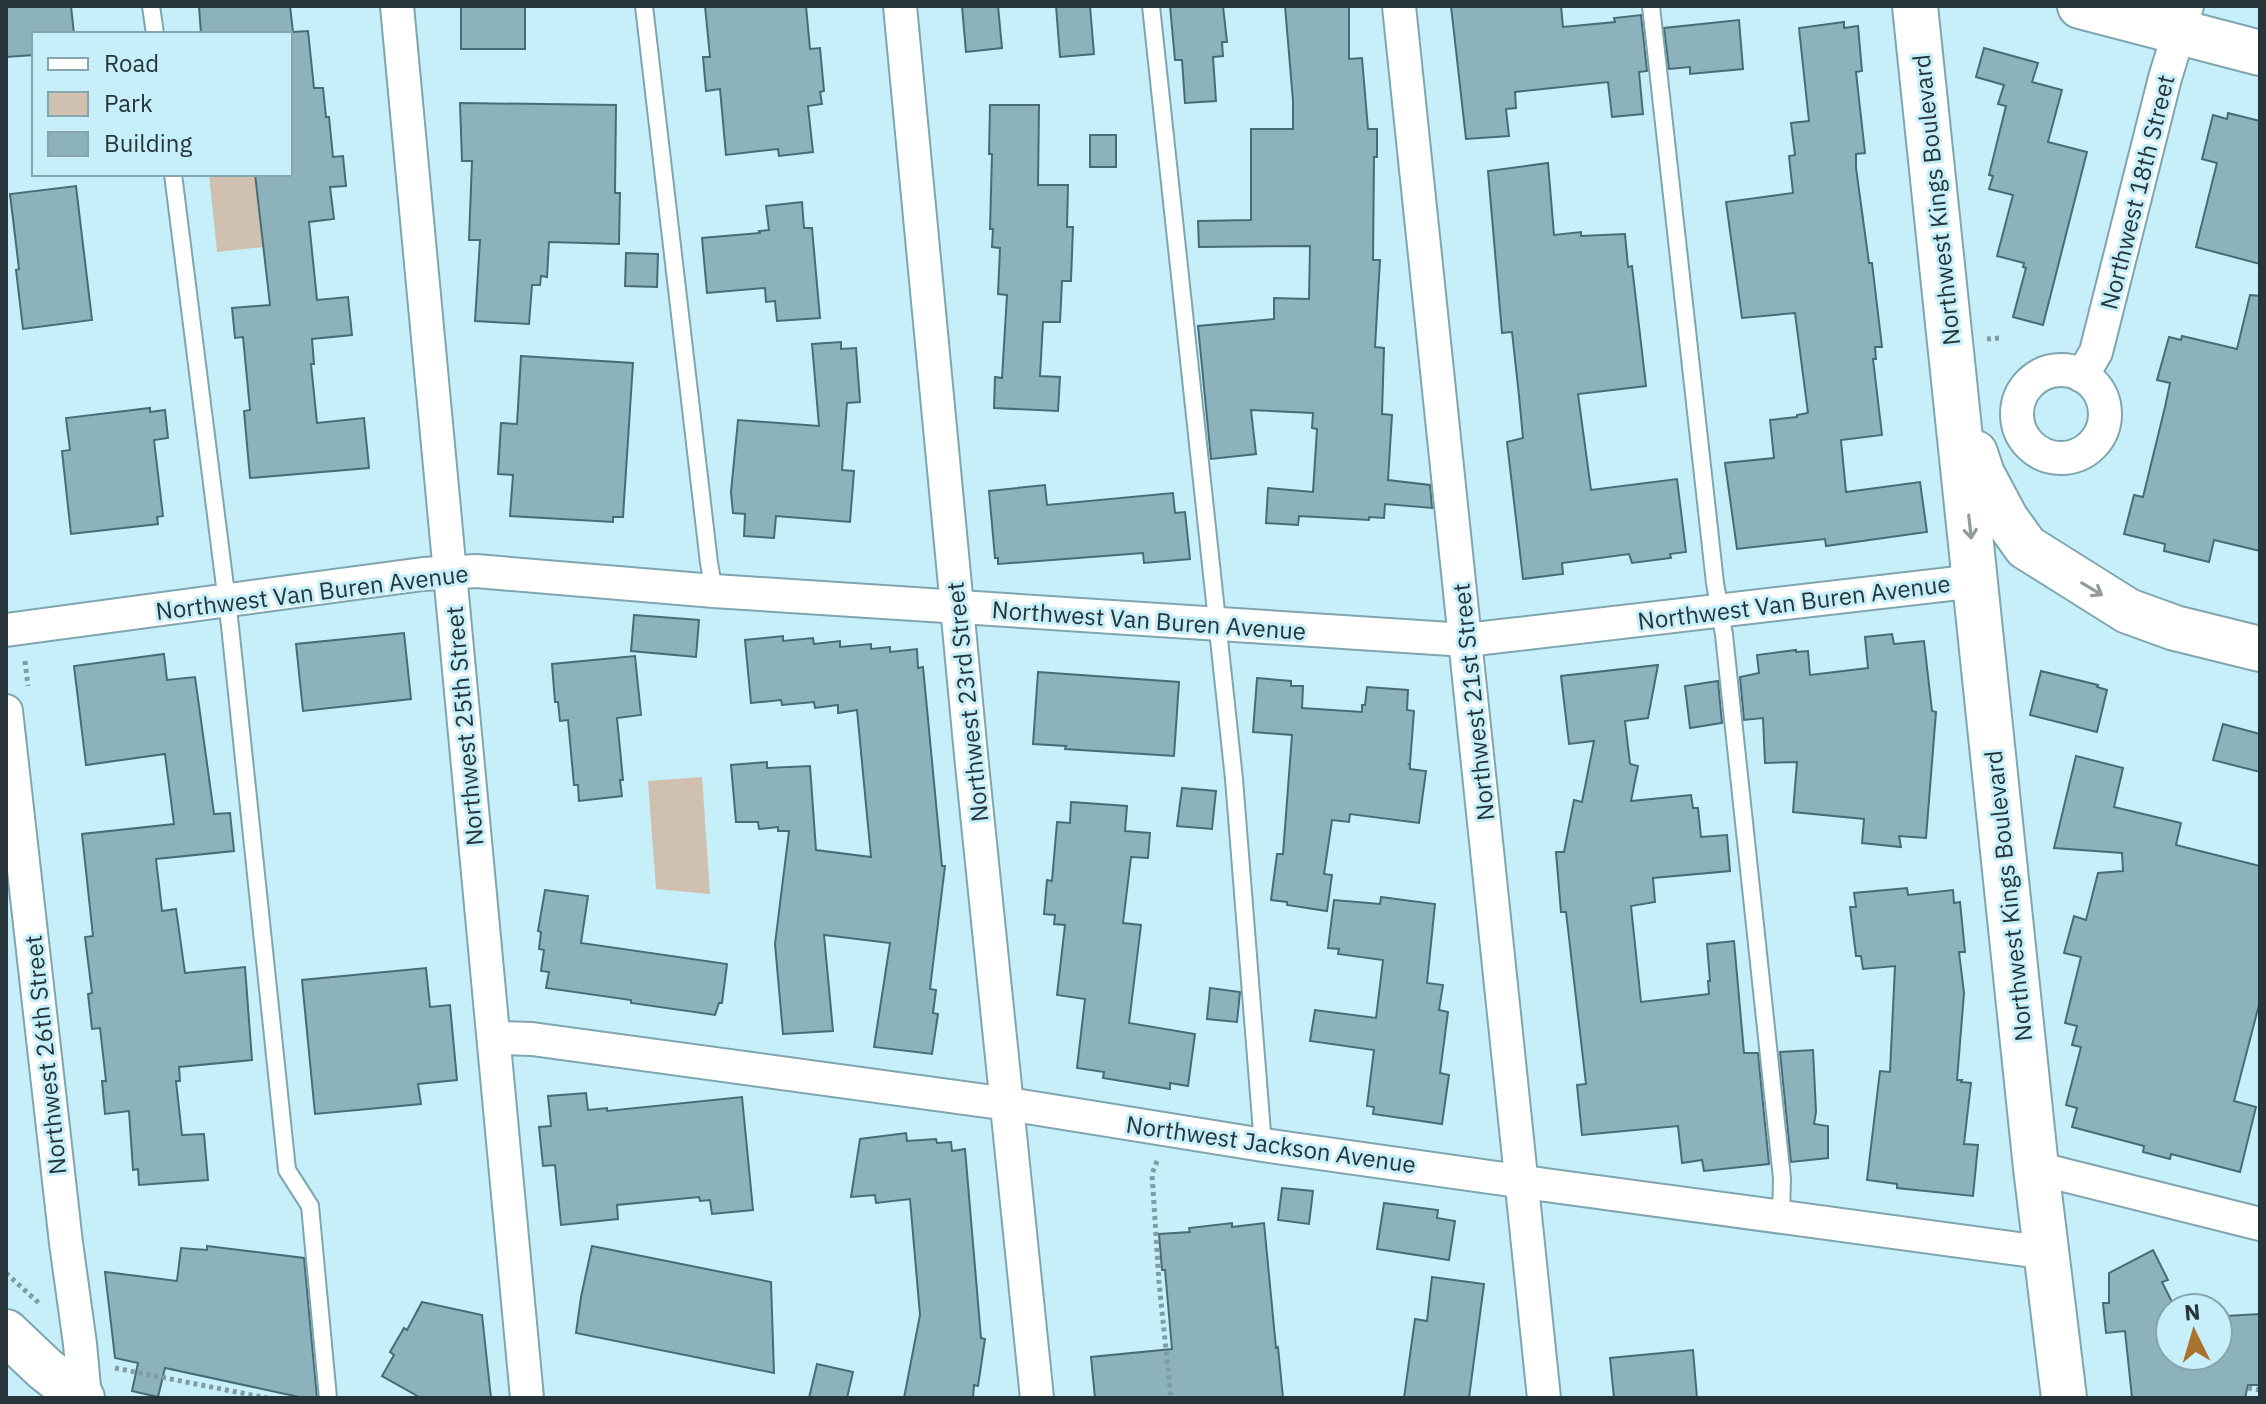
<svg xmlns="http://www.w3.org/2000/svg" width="2266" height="1404" viewBox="0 0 2266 1404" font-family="'IBM Plex Sans',sans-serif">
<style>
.green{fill:#cfc0af}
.building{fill:#8cb2bc;stroke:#486c76;stroke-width:2}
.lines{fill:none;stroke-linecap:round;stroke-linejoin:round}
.lane-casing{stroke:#7fa5af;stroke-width:20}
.street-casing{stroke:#7fa5af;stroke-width:36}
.secondary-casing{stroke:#7fa5af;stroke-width:48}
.path{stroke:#7f9ca4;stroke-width:5;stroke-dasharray:4 4;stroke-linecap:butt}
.lane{stroke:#fff;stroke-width:16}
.street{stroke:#fff;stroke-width:32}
.secondary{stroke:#fff;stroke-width:44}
.oneway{stroke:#929a9c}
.labels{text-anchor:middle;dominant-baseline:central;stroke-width:6;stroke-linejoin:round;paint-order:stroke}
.street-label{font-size:24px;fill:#253539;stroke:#c7effa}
</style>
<rect width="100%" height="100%" fill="#c7effa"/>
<g class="green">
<polygon points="209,174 255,174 263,247 217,252"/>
<polygon points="702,777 710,894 656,889 648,781"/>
</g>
<g class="building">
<polygon points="6,6 71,6 74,34 34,34 34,55 6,57"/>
<polygon points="199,6 290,6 293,32 308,31 314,88 323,88 326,117 329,117 333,157 343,156 346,186 330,187 334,219 309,222 317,300 348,297 352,335 312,339 314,364 311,364 317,423 364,418 369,468 250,478 244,411 250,410 243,337 235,338 232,308 270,305 255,174 290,174 290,34 201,34"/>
<rect x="461" y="6" width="64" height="43"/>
<polygon points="705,6 806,6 810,49 820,48 824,91 820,92 822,104 808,106 813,152 779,156 778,149 726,155 720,89 706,91 703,57 710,57"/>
<polygon points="962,6 998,6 1002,48 966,52"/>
<polygon points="1056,6 1090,6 1094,54 1060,57"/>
<polygon points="1170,6 1223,6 1227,42 1222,42 1223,56 1213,57 1216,101 1185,103 1182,60 1175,60"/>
<polygon points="1285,6 1349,6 1349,59 1362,58 1368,129 1377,129 1377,157 1374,157 1373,260 1380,260 1375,347 1384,348 1382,414 1392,415 1388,480 1430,485 1432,508 1385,504 1384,518 1369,517 1369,520 1299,516 1298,525 1266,523 1268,488 1313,492 1317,429 1312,428 1313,413 1251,410 1256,454 1211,459 1198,326 1274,319 1274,298 1309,299 1310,246 1199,247 1198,221 1251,220 1251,129 1293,129 1293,101"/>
<polygon points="1451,6 1561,6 1563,27 1615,22 1614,18 1641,15 1647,71 1639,72 1643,114 1612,117 1608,82 1515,92 1516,108 1506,109 1509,136 1466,139"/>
<polygon points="1739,20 1743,69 1690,74 1690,67 1669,69 1664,28"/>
<polygon points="1844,22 1844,28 1858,26 1862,71 1856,72 1865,153 1856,154 1856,168 1869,263 1872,263 1882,347 1875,347 1876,359 1873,359 1882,435 1841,440 1846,492 1920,482 1927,532 1826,546 1825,539 1737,549 1725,463 1774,458 1770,420 1797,417 1797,415 1808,413 1795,313 1742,318 1726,202 1793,193 1789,156 1795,155 1791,123 1809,121 1799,28"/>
<polygon points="1984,48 2038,63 2032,82 2062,90 2048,142 2087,152 2043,325 2013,317 2026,268 2023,267 2024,263 1997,256 2013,195 1989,189 1993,176 1989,175 2006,106 1998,104 2004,85 1976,77"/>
<polygon points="460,103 616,105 615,193 620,193 619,244 549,242 547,277 541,276 540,285 532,285 529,324 475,321 480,240 469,240 472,161 462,161"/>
<polygon points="990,105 1039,105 1038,185 1068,185 1067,227 1073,227 1071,281 1062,281 1060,322 1043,322 1040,376 1060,377 1058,411 994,408 995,377 1002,378 1007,295 998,294 1000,248 992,247 993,229 990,229 992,154 989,154"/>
<polygon points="2228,113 2260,121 2260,264 2196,247 2217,163 2202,159 2213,115 2227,119"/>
<rect x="1090" y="135" width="26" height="32"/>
<polygon points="1548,163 1554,235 1581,232 1581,236 1625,234 1628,267 1632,266 1646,386 1578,394 1591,490 1677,479 1686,552 1670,554 1671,558 1632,563 1629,554 1562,563 1563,574 1523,579 1507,442 1523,438 1519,396 1512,332 1502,333 1488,171"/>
<polygon points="76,186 92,320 23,329 16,270 19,269 10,194"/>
<polygon points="802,202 804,228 812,228 820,318 777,321 775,301 766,302 765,288 707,293 702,238 760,233 759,231 769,230 766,206"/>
<polygon points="626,253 658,254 657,287 625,286"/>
<polygon points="2250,295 2260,296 2260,551 2214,540 2209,562 2164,551 2165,544 2124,534 2134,495 2143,497 2165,407 2170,383 2157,380 2169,337 2181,340 2182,336 2237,349"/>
<polygon points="841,342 841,349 856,348 860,402 847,403 842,470 854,471 850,522 776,516 774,538 744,536 745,514 733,513 731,492 738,420 819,426 812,344"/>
<polygon points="521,356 633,363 623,517 613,517 613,522 510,516 513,475 498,474 501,423 517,424"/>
<polygon points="150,408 150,412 165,410 168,438 154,440 163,516 157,517 158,524 71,534 62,451 70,450 66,418"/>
<polygon points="1045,485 1047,505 1173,493 1175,513 1185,512 1190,559 1144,563 1143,553 998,564 998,558 995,558 989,491"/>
<polygon points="634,615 699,620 696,657 631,651"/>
<polygon points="404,633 411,699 303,711 296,644"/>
<polygon points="1892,634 1894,644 1924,641 1932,711 1936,712 1926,838 1899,836 1901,847 1862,843 1864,819 1793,812 1797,762 1765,763 1763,718 1744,720 1740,677 1759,673 1757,655 1796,650 1796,652 1808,651 1810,675 1868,668 1865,637"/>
<polygon points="783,636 783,641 813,638 814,644 840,641 840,647 871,644 871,649 890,647 890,652 917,649 918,668 923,667 942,866 945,866 930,989 936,990 933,1013 938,1014 932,1054 874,1047 890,943 824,935 833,1031 783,1034 775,944 789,831 778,831 778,827 759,829 758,822 736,822 731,765 767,762 767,768 810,766 816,850 871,857 857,710 838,713 838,705 815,708 814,702 782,705 781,700 751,703 745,640"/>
<polygon points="164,654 167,680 195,677 214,814 230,813 234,851 156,859 162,911 176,909 185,973 245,967 252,1060 179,1067 180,1081 176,1081 182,1135 204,1134 208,1180 139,1185 138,1169 133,1170 129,1111 105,1114 102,1081 106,1081 100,1028 92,1029 88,994 92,993 85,937 93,936 82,834 174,824 165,754 86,765 74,666"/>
<polygon points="635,656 641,715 617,718 623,780 620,780 622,796 579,801 578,785 574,785 568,720 560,721 558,702 555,702 552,664"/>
<polygon points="1658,665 1648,718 1625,721 1630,764 1638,766 1631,801 1691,795 1693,808 1698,808 1701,837 1727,835 1730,871 1653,878 1655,902 1631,906 1641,1002 1709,994 1708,981 1710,981 1707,944 1734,941 1744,1053 1758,1053 1769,1164 1704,1171 1702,1160 1682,1163 1678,1126 1582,1135 1577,1085 1586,1084 1566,912 1561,912 1556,852 1564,852 1574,800 1582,802 1594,741 1569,744 1561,676"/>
<polygon points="2041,671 2098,685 2097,687 2107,690 2097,732 2030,715"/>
<polygon points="1038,672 1179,682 1174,756 1065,749 1066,746 1033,744"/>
<polygon points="1257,678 1291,681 1291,686 1303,686 1302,708 1362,712 1362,705 1365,705 1367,687 1408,690 1407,710 1414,711 1410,764 1408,764 1410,765 1410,769 1426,771 1419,823 1350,814 1349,822 1332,820 1324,874 1332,875 1327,911 1287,905 1287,902 1271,900 1277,854 1283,854 1292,735 1253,732"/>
<polygon points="1718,681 1722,723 1690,728 1685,686"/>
<polygon points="2223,724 2260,734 2260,772 2213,760"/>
<polygon points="2076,756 2123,768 2114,807 2181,823 2176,845 2260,866 2260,1001 2234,1101 2256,1107 2240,1172 2171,1154 2170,1159 2143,1152 2144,1146 2072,1127 2077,1108 2066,1105 2081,1047 2072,1045 2077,1026 2065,1023 2081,957 2064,953 2074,916 2086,920 2098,873 2123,871 2122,853 2054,848"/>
<polygon points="1182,788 1216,791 1212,829 1177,826"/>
<polygon points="1071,802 1127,806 1125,831 1150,833 1148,858 1131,857 1123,923 1141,925 1129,1023 1195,1034 1188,1086 1170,1083 1170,1089 1103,1078 1104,1072 1077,1068 1085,999 1057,995 1065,925 1054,924 1055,915 1044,914 1047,880 1052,881 1057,822 1070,823"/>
<polygon points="1907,888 1908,895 1953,890 1954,903 1960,902 1965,952 1959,952 1964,993 1957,1080 1962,1080 1961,1082 1971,1083 1964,1144 1978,1145 1973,1196 1897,1188 1897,1184 1867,1180 1880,1071 1890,1072 1895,966 1863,969 1861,956 1856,956 1850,907 1856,907 1854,893"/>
<polygon points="545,890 588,896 581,943 727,964 722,1003 719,1003 715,1015 631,1003 631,1000 546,988 549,972 541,971 544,950 539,949 541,932 538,931"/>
<polygon points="1381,897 1435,904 1427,983 1443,985 1439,1010 1448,1012 1440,1073 1449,1075 1442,1124 1373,1114 1374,1107 1367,1106 1374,1050 1310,1041 1315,1010 1376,1018 1383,960 1338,954 1339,949 1328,948 1334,900 1380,904"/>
<polygon points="426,968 430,1007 450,1005 457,1080 418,1084 421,1104 315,1114 302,980"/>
<polygon points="1210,988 1240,992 1237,1022 1207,1019"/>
<polygon points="1813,1050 1816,1112 1814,1124 1828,1126 1828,1158 1791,1162 1780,1052"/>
<polygon points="586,1093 588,1110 607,1108 607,1111 742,1097 753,1210 712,1214 710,1200 700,1201 699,1197 617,1205 618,1219 561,1225 555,1165 543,1166 539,1127 551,1126 548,1096"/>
<polygon points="906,1133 907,1141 936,1139 937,1143 951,1142 952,1151 965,1149 981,1338 985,1339 978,1386 974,1385 973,1398 904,1398 920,1315 910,1199 876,1203 875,1195 851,1197 860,1139"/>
<polygon points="1282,1188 1313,1191 1309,1224 1278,1220"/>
<polygon points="1384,1203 1438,1210 1437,1218 1455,1221 1449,1260 1377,1249"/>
<polygon points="1232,1223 1232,1227 1264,1223 1276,1348 1278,1347 1283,1398 1095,1398 1091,1357 1172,1349 1165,1270 1162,1270 1159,1234 1190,1232 1189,1228"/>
<polygon points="207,1246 304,1258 317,1398 304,1398 165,1368 158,1397 132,1391 138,1363 115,1358 105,1272 177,1281 181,1248 207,1250"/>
<polygon points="592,1246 771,1282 774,1373 576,1333 581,1297"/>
<polygon points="2153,1250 2168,1280 2162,1282 2175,1308 2170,1308 2170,1356 2218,1356 2218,1330 2222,1330 2226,1316 2260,1314 2260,1385 2248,1385 2245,1398 2132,1398 2125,1331 2106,1333 2103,1303 2109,1303 2109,1273"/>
<polygon points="1432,1277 1484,1284 1469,1398 1404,1398 1415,1319 1427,1321"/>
<polygon points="422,1302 482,1315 491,1398 421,1398 382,1376 394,1355 390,1352 404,1328 407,1330"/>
<polygon points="1693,1350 1697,1398 1614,1398 1610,1358"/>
<polygon points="817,1364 853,1372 847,1398 809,1398"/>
</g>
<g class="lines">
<g class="lane-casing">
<g id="lane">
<polyline points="151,6 155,34"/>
<polyline points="644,6 709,563 714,591"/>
<polyline points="1151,6 1234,779 1263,1145"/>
<polyline points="1651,6 1715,583 1724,635 1782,1178 1781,1218"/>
<polyline points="173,174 230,626 287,1170 310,1206 328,1398"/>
</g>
</g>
<g class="street-casing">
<g id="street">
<polyline points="397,6 527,1398"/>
<polyline points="900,6 972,765 1037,1398"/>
<polyline points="1399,6 1544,1398"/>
<circle cx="2061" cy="414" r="44"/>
<polyline points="2082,376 2096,352 2165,78 2187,6"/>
<polyline points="6,630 423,574 476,571 714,591 1466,640 1976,581"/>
<polyline points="6,711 66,1243 80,1344 85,1398"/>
<polyline points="494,1038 532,1039 1008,1104 1263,1145 1553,1186 2048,1253"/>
<polyline points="2036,1168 2260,1224"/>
</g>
</g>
<g class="secondary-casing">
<g id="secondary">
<polyline points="1915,6 2036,1168 2064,1398"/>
<polyline points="2080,6 2260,53"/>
<polyline points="1975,453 1982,474 2006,519 2026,547 2128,611 2175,628 2260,649"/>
<polyline points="6,1332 45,1369 82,1398"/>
</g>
</g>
<g class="path">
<polyline points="1987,339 2000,338"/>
<polyline points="25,661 28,686"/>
<polyline points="1157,1161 1152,1174 1159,1282 1171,1398"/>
<polyline points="6,1273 41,1305"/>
<polyline points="115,1368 267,1398"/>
<polyline points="2248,1388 2260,1390"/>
</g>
<use href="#lane" class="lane"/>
<use href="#street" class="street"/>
<use href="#secondary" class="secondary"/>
</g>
<defs><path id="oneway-shaft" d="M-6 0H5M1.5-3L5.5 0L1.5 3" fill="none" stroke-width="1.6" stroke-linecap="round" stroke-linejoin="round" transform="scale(2)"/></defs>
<g class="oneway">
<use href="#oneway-shaft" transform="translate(1970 527) rotate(84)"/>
<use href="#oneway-shaft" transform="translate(2092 589) rotate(31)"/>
</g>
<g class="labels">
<g class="street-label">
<text transform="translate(2137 192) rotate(-76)">Northwest 18th Street</text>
<text transform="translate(1936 200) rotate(-96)">Northwest Kings Boulevard</text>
<text transform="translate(312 592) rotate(-7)">Northwest Van Buren Avenue</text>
<text transform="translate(1794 602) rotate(-7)">Northwest Van Buren Avenue</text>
<text transform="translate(1149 620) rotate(4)">Northwest Van Buren Avenue</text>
<text transform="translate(967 702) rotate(-96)">Northwest 23rd Street</text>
<text transform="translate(1473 702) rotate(-96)">Northwest 21st Street</text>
<text transform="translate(464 726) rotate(-95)">Northwest 25th Street</text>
<text transform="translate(2008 896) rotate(-96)">Northwest Kings Boulevard</text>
<text transform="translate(45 1055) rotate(-96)">Northwest 26th Street</text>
<text transform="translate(1271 1144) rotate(8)">Northwest Jackson Avenue</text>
</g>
</g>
<rect width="2266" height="1404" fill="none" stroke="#253539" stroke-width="16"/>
<rect x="32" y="32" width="260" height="144" fill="#c7effa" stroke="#86a5ad" stroke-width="2"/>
<rect x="48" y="58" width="40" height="12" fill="#ffffff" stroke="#86a5ad" stroke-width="2"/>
<text x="104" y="72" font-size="24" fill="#253539">Road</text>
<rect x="48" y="92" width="40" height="24" fill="#cfc0af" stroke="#86a5ad" stroke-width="2"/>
<text x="104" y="112" font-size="24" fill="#253539">Park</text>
<rect x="48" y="132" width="40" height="24" fill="#8cb2bc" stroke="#86a5ad" stroke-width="2"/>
<text x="104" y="152" font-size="24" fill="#253539">Building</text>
<g transform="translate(2194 1332) rotate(355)"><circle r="38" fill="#c7effa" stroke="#86a5ad" stroke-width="2"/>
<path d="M0-6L14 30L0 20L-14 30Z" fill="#a9732d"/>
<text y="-12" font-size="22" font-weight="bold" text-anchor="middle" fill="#253539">N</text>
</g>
</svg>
